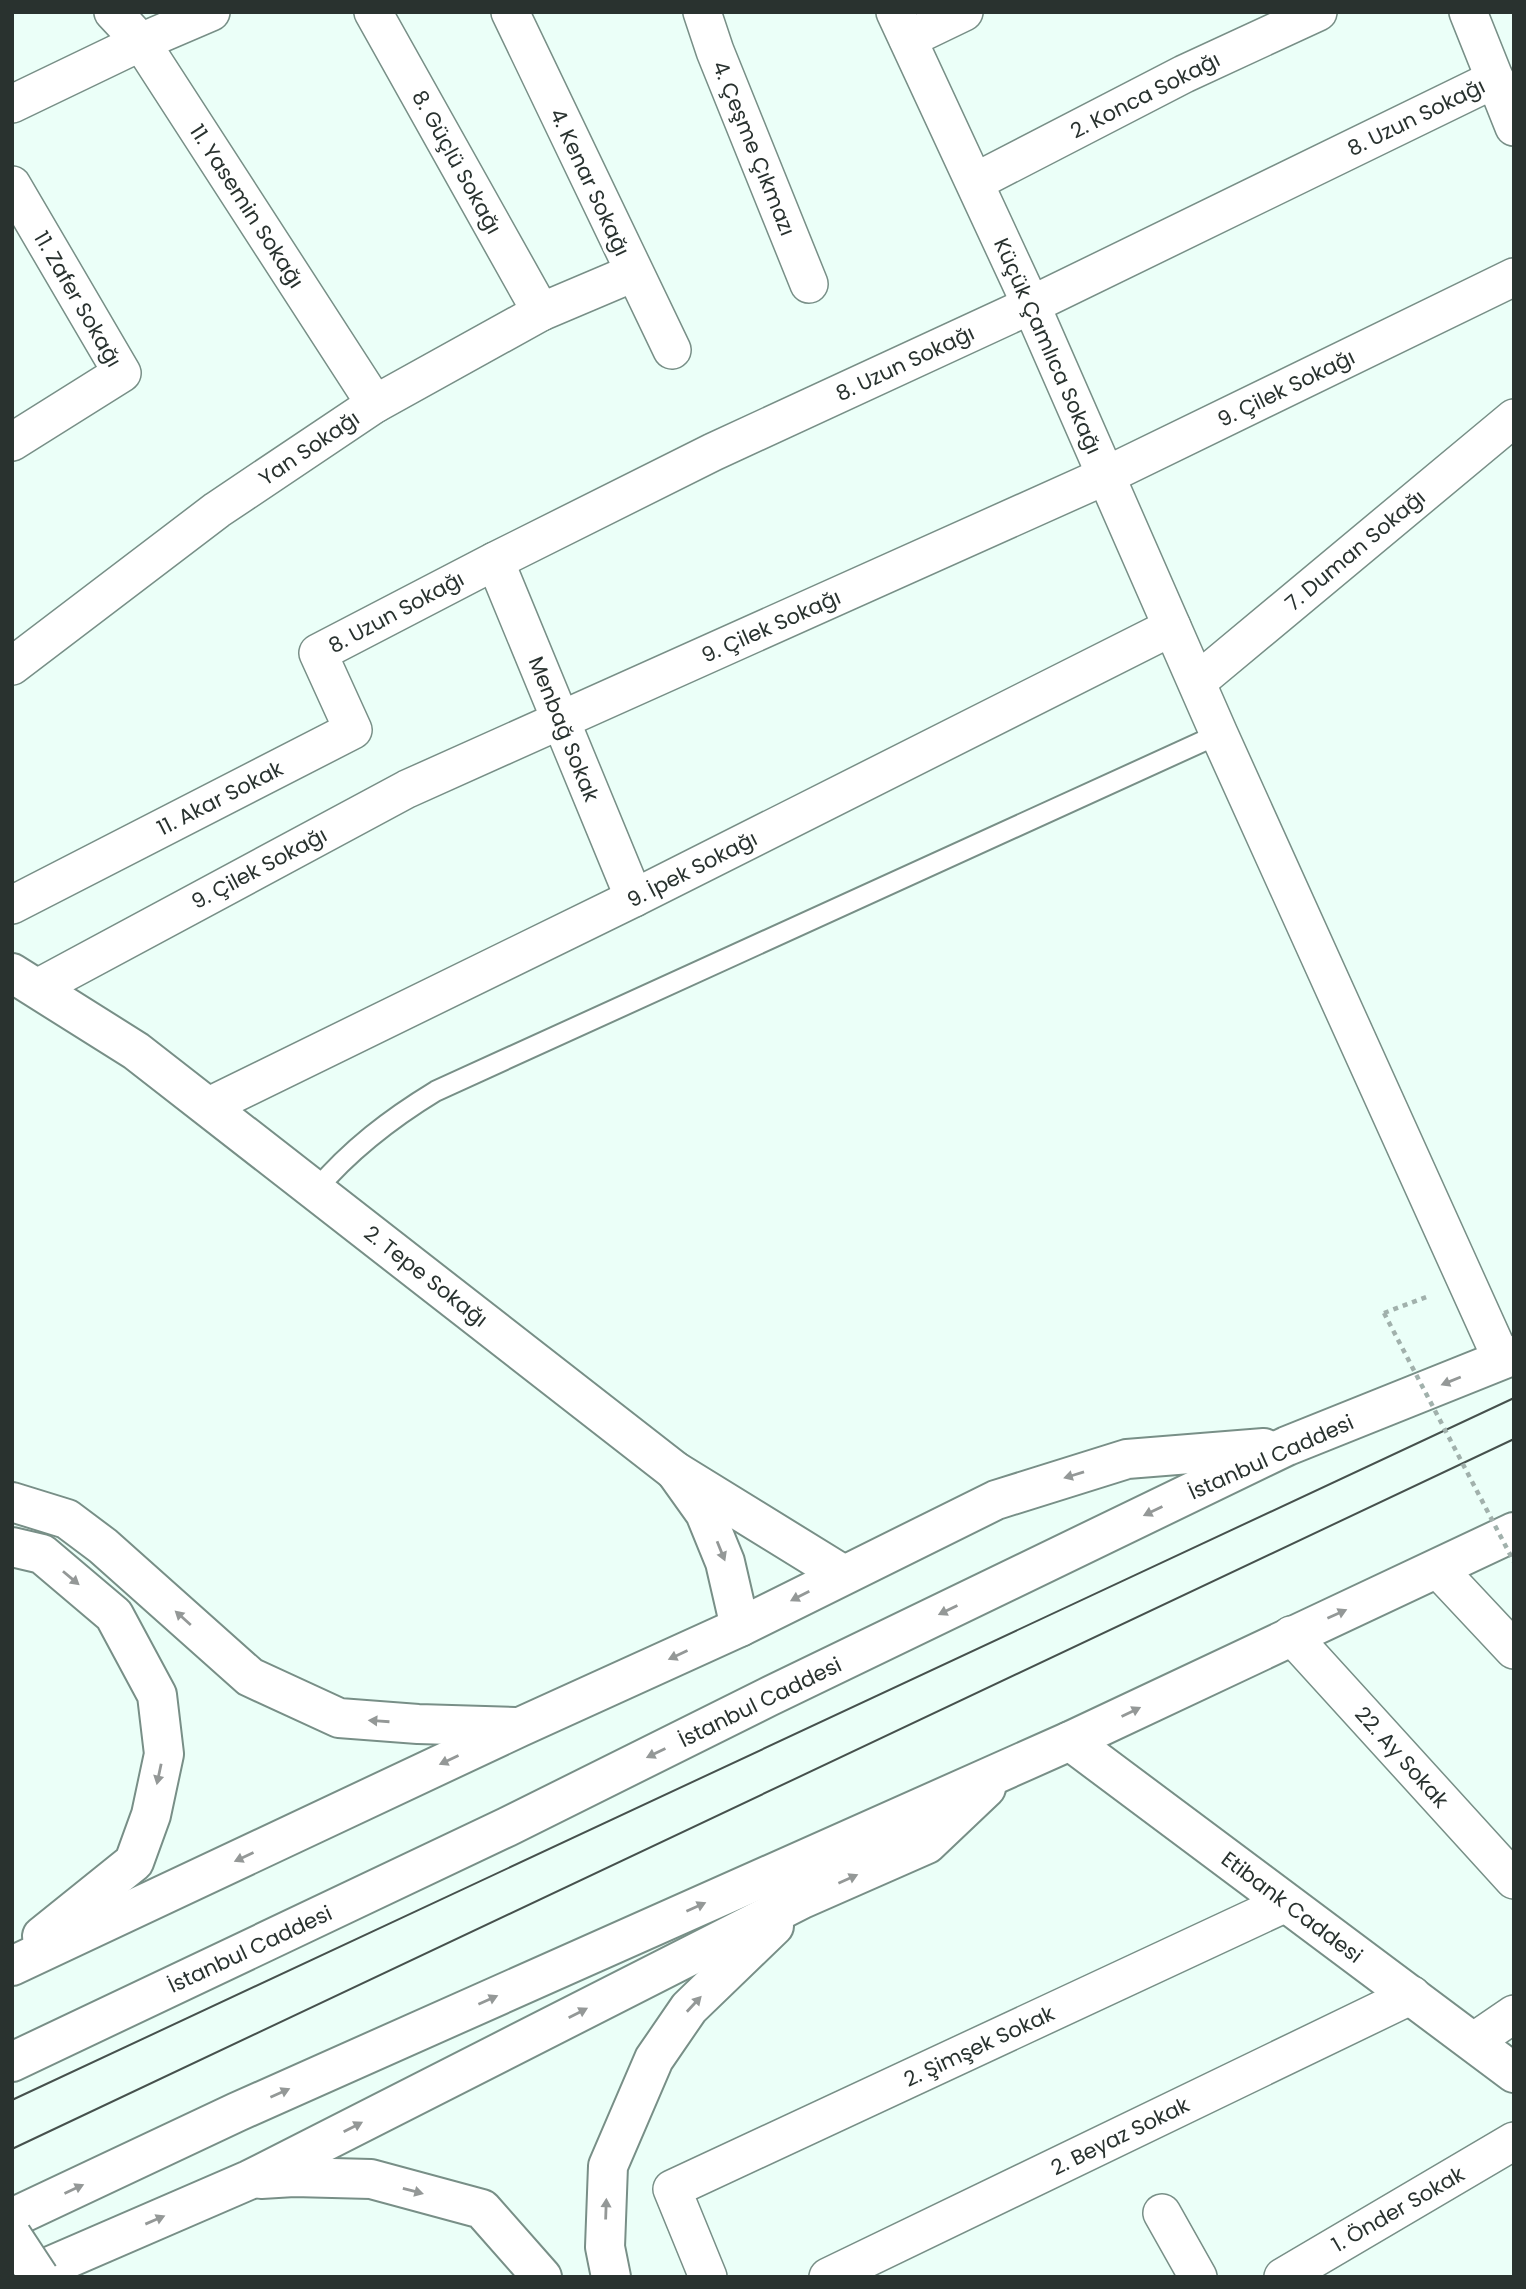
<svg xmlns="http://www.w3.org/2000/svg" width="1526" height="2289" viewBox="0 0 1526 2289" font-family="Poppins,sans-serif">
<style>
.lines{fill:none;stroke-linecap:round;stroke-linejoin:round}
.service-casing{stroke:#788f87;stroke-width:23}
.minor-casing{stroke:#788f87;stroke-width:40}
.secondary-casing{stroke:#788f87;stroke-width:42}
.trunk-casing{stroke:#788f87;stroke-width:42}
.path{stroke:#a1b1ac;stroke-width:4.5;stroke-dasharray:5 5;stroke-linecap:butt}
.service{stroke:#fff;stroke-width:19}
.minor{stroke:#fff;stroke-width:37}
.secondary{stroke:#fff;stroke-width:38}
.trunk{stroke:#fff;stroke-width:38}
.tram{stroke:#46514d;stroke-width:2}
.secondary-bridge-casing{stroke:#788f87;stroke-width:42;stroke-linecap:butt}
.path-bridge{stroke:#a1b1ac;stroke-width:4.5;stroke-dasharray:5 5;stroke-linecap:butt}
.secondary-bridge{stroke:#fff;stroke-width:38}
.oneway{fill:#949897}
.labels{text-anchor:middle;dominant-baseline:central;stroke-width:7;stroke-linejoin:round;paint-order:stroke}
.street-label{font-size:21px;fill:#29322f;stroke:#fff}
</style>
<rect width="100%" height="100%" fill="#ebfff8"/>
<g class="lines">
<g class="service-casing">
<path id="service" d="M 316,1190 C 351,1149 390,1119 436,1091 L 1219,734"/>
</g>
<g class="minor-casing">
<g id="minor">
<polyline points="113,12 141,42 375,404"/>
<polyline points="373,12 541,312"/>
<polyline points="510,12 672,350"/>
<polyline points="702,12 715,51 809,284"/>
<polyline points="895,12 1031,305 1219,734 1502,1360"/>
<polyline points="1468,12 1514,127"/>
<polyline points="908,39 964,12"/>
<polyline points="12,104 141,42 211,12"/>
<polyline points="975,182 1184,74 1318,12"/>
<polyline points="12,185 122,373 12,442"/>
<polyline points="495,561 634,898"/>
<polyline points="12,666 217,510 375,404 541,312 633,273"/>
<polyline points="1197,682 1514,418"/>
<polyline points="12,905 353,730 318,653 495,561 713,452 1031,305 1495,79"/>
<polyline points="37,988 407,789 1105,476 1514,277"/>
<polyline points="209,1106 634,898 1172,627"/>
<polyline points="1438,1569 1514,1650"/>
<polyline points="1291,1635 1514,1880"/>
<polyline points="1473,2042 1514,2014"/>
<polyline points="1162,2213 1198,2277"/>
<polyline points="708,2277 672,2189 1286,1903"/>
<polyline points="828,2277 1412,1995"/>
<polyline points="1283,2277 1514,2141"/>
</g>
</g>
<g class="secondary-casing">
<g id="secondary">
<polyline points="12,973 136,1051 675,1471 842,1574"/>
<polyline points="1070,1741 1514,2073"/>
</g>
</g>
<g class="trunk-casing">
<g id="trunk">
<polyline points="675,1471 705,1513 725,1562 740,1627"/>
<polyline points="12,1502 67,1519 103,1546 250,1677 339,1718 418,1724 515,1727"/>
<polyline points="12,1547 42,1554 114,1615 157,1695 164,1754 151,1815 134,1862 42,1936"/>
<polyline points="12,1966 520,1727 740,1627 996,1500 1127,1459 1264,1448"/>
<polyline points="12,2062 507,1827 768,1697 1287,1446 1514,1355"/>
<polyline points="261,2179 294,2177 371,2179 482,2209 542,2277"/>
<polyline points="12,2218 237,2112 1070,1741 1514,1532"/>
<polyline points="25,2277 249,2180 802,1899 927,1844 986,1788"/>
<polyline points="611,2277 605,2247 608,2166 654,2059 689,2008 774,1926"/>
</g>
</g>
<polyline class="path" points="1384,1313 1429,1296"/>
<use href="#service" class="service"/>
<use href="#minor" class="minor"/>
<use href="#secondary" class="secondary"/>
<use href="#trunk" class="trunk"/>
<g class="tram">
<polyline points="12,2100 1514,1398"/>
<polyline points="12,2149 1514,1439"/>
</g>
<g class="secondary-bridge-casing">
<polyline id="secondary-bridge" points="12,2236 39,2277"/>
</g>
<polyline class="path-bridge" points="1384,1313 1514,1562"/>
<use href="#secondary-bridge" class="secondary-bridge"/>
</g>
<defs><path id="oneway-solid" d="M-6-.8H1V-3.2L6.5 0L1 3.2V.8H-6Z" transform="scale(1.75)"/></defs>
<g class="oneway">
<use href="#oneway-solid" transform="translate(1451 1381) rotate(158)"/>
<use href="#oneway-solid" transform="translate(1074 1475) rotate(163)"/>
<use href="#oneway-solid" transform="translate(1153 1511) rotate(154)"/>
<use href="#oneway-solid" transform="translate(721 1551) rotate(68)"/>
<use href="#oneway-solid" transform="translate(71 1578) rotate(40)"/>
<use href="#oneway-solid" transform="translate(800 1596) rotate(153)"/>
<use href="#oneway-solid" transform="translate(948 1610) rotate(154)"/>
<use href="#oneway-solid" transform="translate(1337 1614) rotate(-24)"/>
<use href="#oneway-solid" transform="translate(183 1618) rotate(-138)"/>
<use href="#oneway-solid" transform="translate(678 1655) rotate(155)"/>
<use href="#oneway-solid" transform="translate(1131 1712) rotate(-26)"/>
<use href="#oneway-solid" transform="translate(379 1721) rotate(-176)"/>
<use href="#oneway-solid" transform="translate(656 1753) rotate(154)"/>
<use href="#oneway-solid" transform="translate(449 1760) rotate(155)"/>
<use href="#oneway-solid" transform="translate(159 1774) rotate(102)"/>
<use href="#oneway-solid" transform="translate(244 1857) rotate(155)"/>
<use href="#oneway-solid" transform="translate(848 1879) rotate(-24)"/>
<use href="#oneway-solid" transform="translate(696 1907) rotate(-24)"/>
<use href="#oneway-solid" transform="translate(488 2000) rotate(-24)"/>
<use href="#oneway-solid" transform="translate(694 2004) rotate(-47)"/>
<use href="#oneway-solid" transform="translate(578 2013) rotate(-27)"/>
<use href="#oneway-solid" transform="translate(280 2093) rotate(-24)"/>
<use href="#oneway-solid" transform="translate(353 2127) rotate(-27)"/>
<use href="#oneway-solid" transform="translate(74 2189) rotate(-25)"/>
<use href="#oneway-solid" transform="translate(413 2191) rotate(15)"/>
<use href="#oneway-solid" transform="translate(606 2209) rotate(-88)"/>
<use href="#oneway-solid" transform="translate(155 2220) rotate(-23)"/>
</g>
<g class="labels">
<g class="street-label">
<text transform="translate(1145 95) rotate(-27)">2. Konca Sokağı</text>
<text transform="translate(1416 117) rotate(-26)">8. Uzun Sokağı</text>
<text transform="translate(754 148) rotate(68)">4. Çeşme Çıkmazı</text>
<text transform="translate(457 162) rotate(61)">8. Güçlü Sokağı</text>
<text transform="translate(590 182) rotate(65)">4. Kenar Sokağı</text>
<text transform="translate(247 206) rotate(57)">11. Yasemin Sokağı</text>
<text transform="translate(78 299) rotate(60)">11. Zafer Sokağı</text>
<text transform="translate(1048 346) rotate(66)">Küçük Çamlıca Sokağı</text>
<text transform="translate(905 363) rotate(-25)">8. Uzun Sokağı</text>
<text transform="translate(1286 388) rotate(-26)">9. Çilek Sokağı</text>
<text transform="translate(309 448) rotate(-34)">Yan Sokağı</text>
<text transform="translate(1355 550) rotate(-40)">7. Duman Sokağı</text>
<text transform="translate(396 612) rotate(-28)">8. Uzun Sokağı</text>
<text transform="translate(771 626) rotate(-24)">9. Çilek Sokağı</text>
<text transform="translate(564 729) rotate(68)">Menbağ Sokak</text>
<text transform="translate(220 798) rotate(-27)">11. Akar Sokak</text>
<text transform="translate(259 868) rotate(-28)">9. Çilek Sokağı</text>
<text transform="translate(692 869) rotate(-27)">9. İpek Sokağı</text>
<text transform="translate(426 1276) rotate(38)">2. Tepe Sokağı</text>
<text transform="translate(1271 1457) rotate(-24)">İstanbul Caddesi</text>
<text transform="translate(760 1702) rotate(-26)">İstanbul Caddesi</text>
<text transform="translate(1402 1757) rotate(48)">22. Ay Sokak</text>
<text transform="translate(1292 1907) rotate(37)">Etibank Caddesi</text>
<text transform="translate(250 1949) rotate(-25)">İstanbul Caddesi</text>
<text transform="translate(979 2046) rotate(-25)">2. Şimşek Sokak</text>
<text transform="translate(1120 2136) rotate(-26)">2. Beyaz Sokak</text>
<text transform="translate(1398 2209) rotate(-30)">1. Önder Sokak</text>
</g>
</g>
<rect width="1526" height="2289" fill="none" stroke="#29322f" stroke-width="28"/>
</svg>
